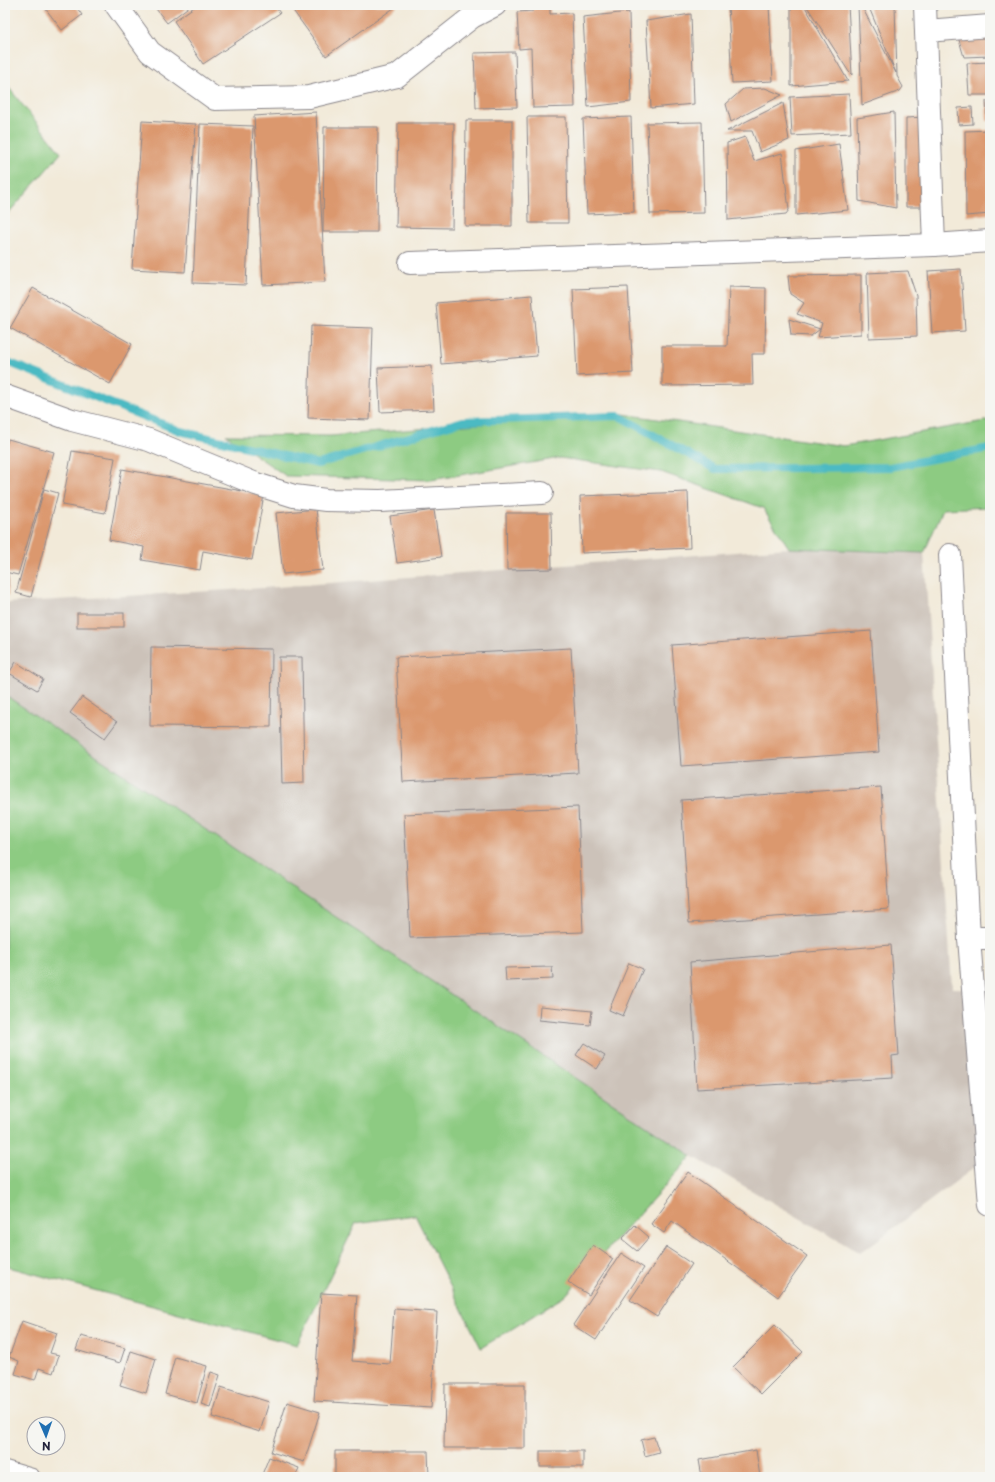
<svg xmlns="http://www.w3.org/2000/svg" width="995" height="1482" viewBox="0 0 995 1482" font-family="'Playpen Sans',sans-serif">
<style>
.industrial{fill:#ccc2b9}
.green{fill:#8dcb82;stroke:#58765e}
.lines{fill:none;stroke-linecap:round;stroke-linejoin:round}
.stream{stroke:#4cbac3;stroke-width:8}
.building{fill:#db986e}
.lane-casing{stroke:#8a868a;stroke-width:18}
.street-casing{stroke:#8a868a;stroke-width:24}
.lane{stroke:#fff;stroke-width:16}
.street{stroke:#fff;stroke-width:22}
</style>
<rect width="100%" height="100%" fill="#f6f6f2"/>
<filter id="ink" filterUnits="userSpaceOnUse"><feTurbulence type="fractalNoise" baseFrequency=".025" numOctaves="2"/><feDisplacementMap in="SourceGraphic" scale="8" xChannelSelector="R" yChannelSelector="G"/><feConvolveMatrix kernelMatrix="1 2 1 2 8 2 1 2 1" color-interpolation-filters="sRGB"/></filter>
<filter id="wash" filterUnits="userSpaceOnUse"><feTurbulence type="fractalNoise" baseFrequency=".012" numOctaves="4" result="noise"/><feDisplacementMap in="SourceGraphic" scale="16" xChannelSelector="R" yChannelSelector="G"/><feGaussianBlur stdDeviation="0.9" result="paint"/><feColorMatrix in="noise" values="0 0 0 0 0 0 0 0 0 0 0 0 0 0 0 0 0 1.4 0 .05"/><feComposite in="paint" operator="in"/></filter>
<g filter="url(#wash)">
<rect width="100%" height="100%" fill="#f2ead9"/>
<polygon class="industrial" points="789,548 924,553 952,988 990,989 990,1156 860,1253 692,1156 5,695 5,603 264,588"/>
<g class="green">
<polygon points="5,83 61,153 5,217"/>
<polygon points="616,413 844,446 990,420 990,507 943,509 924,553 789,548 763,508 661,472 560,458 431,480 286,476 226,435 330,436"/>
<polygon points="5,695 692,1156 565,1296 481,1348 415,1215 356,1223 297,1345 5,1266"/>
</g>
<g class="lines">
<polyline class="stream" points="5,361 180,431 318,464 463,421 619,416 715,469 890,467 990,448"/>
</g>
<g id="blocks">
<g class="building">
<polygon points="49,5 75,5 82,15 62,30 45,8"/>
<polygon points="153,5 191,5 167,23"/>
<polygon points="197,5 274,5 280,13 203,64 174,21"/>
<polygon points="289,5 398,5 326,56"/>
<polygon points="533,5 550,5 550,14 572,13 575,107 533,108 531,48 519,49 517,12 533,11"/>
<polygon points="728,5 769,5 773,81 732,83"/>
<polygon points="791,5 804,5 848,81 791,86"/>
<polygon points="806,5 848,5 852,75 849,72"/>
<polygon points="858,5 861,5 896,73 868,5 895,5 897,76 903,87 900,91 862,105"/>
<polygon points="629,12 631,102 588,107 583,17"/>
<polygon points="691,14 694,104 651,108 646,21"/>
<polygon points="990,31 990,56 964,57 957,33"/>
<polygon points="515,52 517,107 476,108 474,53"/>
<polygon points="990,62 990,95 969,95 967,63"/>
<polygon points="765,88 782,95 731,122 726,104 743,89"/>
<polygon points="849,94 851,133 792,136 790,97"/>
<polygon points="986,101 990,101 990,121 987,121"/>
<polygon points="783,103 789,140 760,152 752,131 727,131"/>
<polygon points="972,107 973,124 959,125 958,108"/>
<polygon points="316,112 325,282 263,285 254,116"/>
<polygon points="894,112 896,208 859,201 857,118"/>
<polygon points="527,117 566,117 568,223 529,223"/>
<polygon points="631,117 634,212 587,214 583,119"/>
<polygon points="925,117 926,207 906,207 906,118"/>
<polygon points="466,120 512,120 512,226 465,226"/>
<polygon points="142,121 196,124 185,272 132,269"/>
<polygon points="702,122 704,213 650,214 647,123"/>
<polygon points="398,123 454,123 452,228 396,227"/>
<polygon points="200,124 253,126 246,285 193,283"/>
<polygon points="324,127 378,127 377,232 323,232"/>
<polygon points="990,130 990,214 966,216 965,131"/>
<polygon points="745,137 754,161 782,153 789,210 786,214 728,220 727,143"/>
<polygon points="839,144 848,210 796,215 796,151"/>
<polygon points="961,269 965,331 932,333 928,271"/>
<polygon points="908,271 916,295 917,336 869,338 867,273"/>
<polygon points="861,275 861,334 818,337 822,323 797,314 804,303 790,294 788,276"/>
<polygon points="628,287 633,373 577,376 573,289"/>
<polygon points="729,287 766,288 765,354 752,354 753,385 662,386 662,346 727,346"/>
<polygon points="33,288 132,344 110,384 10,328"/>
<polygon points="532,295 537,356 441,364 436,303"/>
<polygon points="789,319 820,329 811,336 791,335"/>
<polygon points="311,326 373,328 370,420 308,418"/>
<polygon points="432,366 434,410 380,412 378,368"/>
<polygon points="8,439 54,452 18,575 5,572 5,449"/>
<polygon points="72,451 115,458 105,513 62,505"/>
<polygon points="122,469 264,495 252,560 203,551 200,570 142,560 144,547 109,540"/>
<polygon points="44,489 58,493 31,597 16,593"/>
<polygon points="688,492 690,548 582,553 580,496"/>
<polygon points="316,509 323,570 283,574 276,513"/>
<polygon points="434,510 441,557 397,563 390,516"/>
<polygon points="506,513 551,513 552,569 507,570"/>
<rect x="5" y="575" width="3" height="21"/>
<rect x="77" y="613" width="47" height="14"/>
<polygon points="871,631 879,752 681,766 672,645"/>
<polygon points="151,647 272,649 271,727 150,726"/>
<polygon points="571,648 578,773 403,782 396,657"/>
<polygon points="279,657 302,657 304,783 282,784"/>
<polygon points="16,662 43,679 37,690 9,673"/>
<polygon points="82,697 117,722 105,738 70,713"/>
<polygon points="881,787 889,909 689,923 681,800"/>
<polygon points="578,807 583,932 410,938 404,814"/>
<polygon points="891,945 899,1055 892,1056 893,1078 697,1089 690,962"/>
<polygon points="629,963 643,969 623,1016 609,1010"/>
<polygon points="552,967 553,979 506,981 505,968"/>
<polygon points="540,1006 592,1011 590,1025 539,1020"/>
<polygon points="584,1043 605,1056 597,1069 576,1055"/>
<polygon points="688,1172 807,1256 778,1297 672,1221 664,1233 651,1224"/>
<polygon points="635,1225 649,1237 637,1251 622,1239"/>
<polygon points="593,1245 613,1259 589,1295 568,1282"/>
<polygon points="666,1247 692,1264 657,1317 630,1300"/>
<polygon points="621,1253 644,1268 596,1340 573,1325"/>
<polygon points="321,1293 357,1295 352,1361 390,1364 394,1309 437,1312 431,1408 314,1401"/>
<polygon points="22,1321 57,1333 50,1353 59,1355 53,1373 39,1368 35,1380 15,1374 19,1361 9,1357"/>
<polygon points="775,1325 803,1352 761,1394 733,1367"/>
<polygon points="81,1336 125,1348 120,1363 76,1350"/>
<polygon points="131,1351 156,1359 146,1393 120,1385"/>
<polygon points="175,1357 207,1366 197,1403 165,1394"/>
<polygon points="211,1372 220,1375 210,1407 201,1404"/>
<polygon points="445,1384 525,1384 525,1448 444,1448"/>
<polygon points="221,1387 269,1402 260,1432 212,1417"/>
<polygon points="287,1402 320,1412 304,1462 271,1452"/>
<polygon points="654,1437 659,1452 645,1456 641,1440"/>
<polygon points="756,1450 760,1477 702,1477 699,1460"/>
<polygon points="335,1451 428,1451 429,1477 335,1477"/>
<rect x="540" y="1451" width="43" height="16"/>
<polygon points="269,1457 299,1468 295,1477 261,1477"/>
</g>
</g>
</g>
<g filter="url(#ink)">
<use href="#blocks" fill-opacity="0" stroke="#8a868a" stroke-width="1"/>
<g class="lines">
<g class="lane-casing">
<polyline id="lane" points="5,1469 32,1477"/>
</g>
<g class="street-casing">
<g id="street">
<polyline points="116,5 150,52 215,99 309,97 397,76 472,17 495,5"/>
<polyline points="925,5 934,245"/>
<polyline points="926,31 990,26"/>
<polyline points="410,263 934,245 990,241"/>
<polyline points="5,396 72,420 149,440 256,484 294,496 326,500 380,501 542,493"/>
<polyline points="950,555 969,938 990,1205"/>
<polyline points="969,938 990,938"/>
</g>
</g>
<use href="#lane" class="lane"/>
<use href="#street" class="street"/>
</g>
</g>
<rect width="995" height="1482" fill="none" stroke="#f6f6f2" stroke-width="20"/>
<g transform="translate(46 1436) rotate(178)"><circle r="19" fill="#f6f6f2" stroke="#a1a1a9"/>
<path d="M0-3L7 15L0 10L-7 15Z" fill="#1f6fb2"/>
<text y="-6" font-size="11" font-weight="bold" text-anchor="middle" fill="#22223b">N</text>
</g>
</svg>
